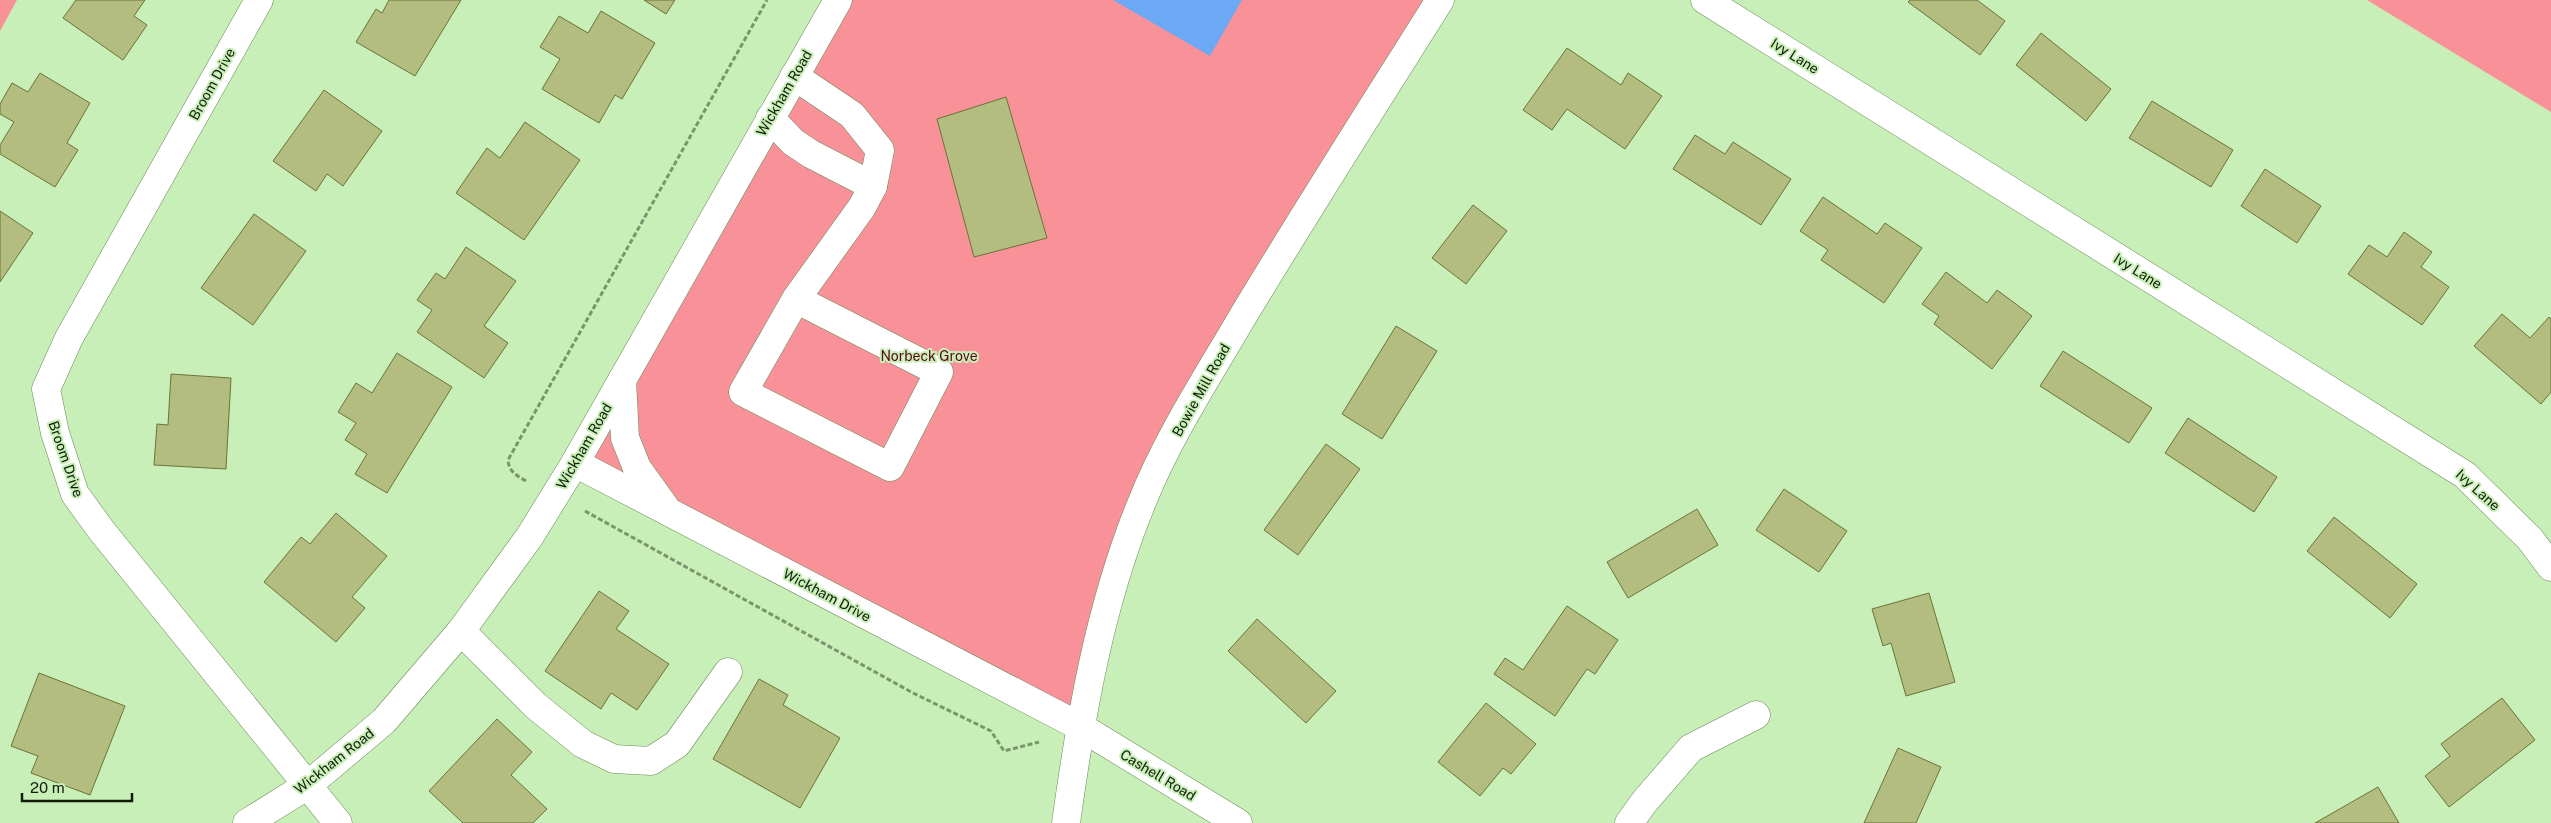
<svg xmlns="http://www.w3.org/2000/svg" width="2551" height="823" viewBox="0 0 2551 823" font-family="'Public Sans',sans-serif">
<style>
.green{fill:#f89198}
.water{fill:#6da8f5}
.building{fill:#b3bd7f;stroke:#6b7338}
.lines{fill:none;stroke-linecap:round;stroke-linejoin:round}
.minor-casing{stroke:#698a58;stroke-width:29}
.path{stroke:#7a956d;stroke-width:3;stroke-dasharray:5 2.5;stroke-linecap:butt}
.minor{stroke:#fff;stroke-width:28}
.labels{text-anchor:middle;dominant-baseline:central;stroke-width:4;stroke-linejoin:round;paint-order:stroke}
.street-label{font-size:14px;fill:#101d09;stroke:#c9efb8}
.park-label{font-size:14px;fill:#590419;stroke:#c9efb8}
</style>
<rect width="100%" height="100%" fill="#c9efb8"/>
<g class="green">
<polygon points="0,0 17,0 0,31"/>
<polygon points="838,0 1440,0 1142,500 1079,726 575,463"/>
<polygon points="2367,0 2551,0 2551,112"/>
</g>
<polygon class="water" points="1113,0 1242,0 1210,56"/>
<g class="building">
<polygon points="76,0 145,0 134,16 147,25 123,60 63,18"/>
<polygon points="389,0 461,0 415,76 356,42 376,9 382,13"/>
<polygon points="644,0 675,0 666,14"/>
<polygon points="1910,0 1977,0 2005,21 1980,55 1908,2"/>
<polygon points="601,11 655,43 622,99 615,95 599,123 542,89 560,59 540,47 559,16 588,33"/>
<polygon points="2041,33 2111,89 2086,121 2016,65"/>
<polygon points="1567,48 1621,85 1628,73 1662,96 1625,149 1567,109 1552,130 1523,110"/>
<polygon points="40,73 90,103 67,143 78,150 55,187 0,154 0,145 14,122 0,114 0,104 12,83 28,92"/>
<polygon points="324,90 382,131 343,186 327,174 316,191 273,161"/>
<polygon points="1006,97 1047,238 974,257 937,119"/>
<polygon points="2152,101 2233,150 2211,187 2129,138"/>
<polygon points="525,122 580,160 524,240 456,193 487,148 500,158"/>
<polygon points="1695,135 1725,154 1733,142 1791,179 1761,225 1673,169"/>
<polygon points="2265,169 2321,206 2297,243 2241,206"/>
<polygon points="1823,197 1877,234 1885,223 1922,248 1884,303 1821,260 1828,250 1800,231"/>
<polygon points="1473,205 1507,231 1466,284 1432,258"/>
<polygon points="0,211 33,233 0,282"/>
<polygon points="254,214 306,251 253,325 201,288"/>
<polygon points="2404,232 2432,252 2421,267 2449,287 2422,325 2348,274 2369,245 2387,257"/>
<polygon points="466,247 516,281 484,326 508,343 484,378 417,332 432,310 417,300 436,273 445,279"/>
<polygon points="1946,272 1987,303 1997,290 2032,316 1992,369 1934,324 1939,316 1922,304"/>
<polygon points="2502,314 2530,338 2549,317 2551,319 2551,392 2541,404 2474,346"/>
<polygon points="1396,326 1437,351 1382,439 1342,414"/>
<polygon points="2063,351 2152,408 2129,443 2040,386"/>
<polygon points="397,353 452,387 387,493 355,474 367,454 345,440 356,423 338,412 356,383 372,393"/>
<polygon points="171,374 231,378 226,469 154,465 157,424 168,425"/>
<polygon points="2188,418 2277,477 2254,512 2165,453"/>
<polygon points="1326,444 1360,469 1298,555 1264,530"/>
<polygon points="1784,489 1847,531 1819,572 1756,530"/>
<polygon points="1697,509 1718,545 1628,598 1607,562"/>
<polygon points="336,513 387,556 352,597 365,608 336,642 264,582 301,537 310,544"/>
<polygon points="2334,517 2417,584 2390,618 2307,551"/>
<polygon points="599,591 629,611 616,629 669,664 637,710 611,693 601,709 545,671"/>
<polygon points="1929,593 1955,682 1906,696 1891,643 1883,646 1872,609"/>
<polygon points="1567,606 1618,640 1595,674 1587,669 1555,716 1494,674 1505,658 1523,670"/>
<polygon points="1257,619 1336,691 1306,723 1228,651"/>
<polygon points="39,673 125,706 90,795 31,773 38,756 11,746"/>
<polygon points="759,679 788,695 783,705 840,738 800,808 713,759"/>
<polygon points="2502,698 2535,740 2449,807 2425,776 2450,756 2441,744"/>
<polygon points="1486,703 1536,744 1511,774 1503,768 1480,796 1438,762"/>
<polygon points="497,719 532,752 511,775 547,809 533,823 463,823 429,791"/>
<polygon points="1898,748 1941,767 1916,823 1864,823"/>
<polygon points="2378,787 2399,823 2315,823"/>
</g>
<g class="lines">
<g class="minor-casing">
<g id="minor">
<polyline points="259,0 69,338 46,389 55,433 75,494 101,530 338,823"/>
<polyline points="1705,0 2465,475 2530,539 2551,567"/>
<polyline points="794,76 852,115 880,150 873,186 862,207 796,299 743,392 890,467 939,372 796,299"/>
<polyline points="770,118 793,142 811,154 873,186"/>
<polyline points="622,380 625,438 637,468 665,507"/>
<polyline points="575,463 1079,726 1238,823"/>
<polyline points="461,631 536,706 583,744 614,759 651,761 677,744 728,672"/>
<polyline points="247,823 308,785 384,721 461,631 530,536 575,463 838,0"/>
<path d="M 1066,823 C 1081,714 1100,604 1142,502 C 1168,437 1208,376 1243,316 C 1307,210 1374,105 1440,0"/>
<polyline points="1629,823 1645,801 1691,748 1756,715"/>
</g>
</g>
<g class="path">
<path d="M 526,481 C 516,475 509,472 508,460 L 767,0"/>
<polyline points="585,511 913,693 991,731 1004,751 1039,742"/>
</g>
<use href="#minor" class="minor"/>
</g>
<g class="labels">
<g class="street-label">
<text transform="translate(1795 56) rotate(32)">Ivy Lane</text>
<text transform="translate(212 84) rotate(-61)">Broom Drive</text>
<text transform="translate(784 93) rotate(-60)">Wickham Road</text>
<text transform="translate(2138 271) rotate(32)">Ivy Lane</text>
<text transform="translate(1201 390) rotate(-61)">Bowie Mill Road</text>
<text transform="translate(584 446) rotate(-60)">Wickham Road</text>
<text transform="translate(66 459) rotate(71)">Broom Drive</text>
<text transform="translate(2478 490) rotate(42)">Ivy Lane</text>
<text transform="translate(827 595) rotate(28)">Wickham Drive</text>
<text transform="translate(334 761) rotate(-38)">Wickham Road</text>
<text transform="translate(1158 775) rotate(31)">Cashell Road</text>
</g>
<g class="park-label">
<text x="929" y="356">Norbeck Grove</text>
</g>
</g>
<path d="M22 793v8h110v-8" fill="none" stroke="#101d09" stroke-width="2.5"/>
<text x="30" y="793" font-size="15" fill="#101d09" stroke="#c9efb8" stroke-width="4" paint-order="stroke">20 m</text>
</svg>
